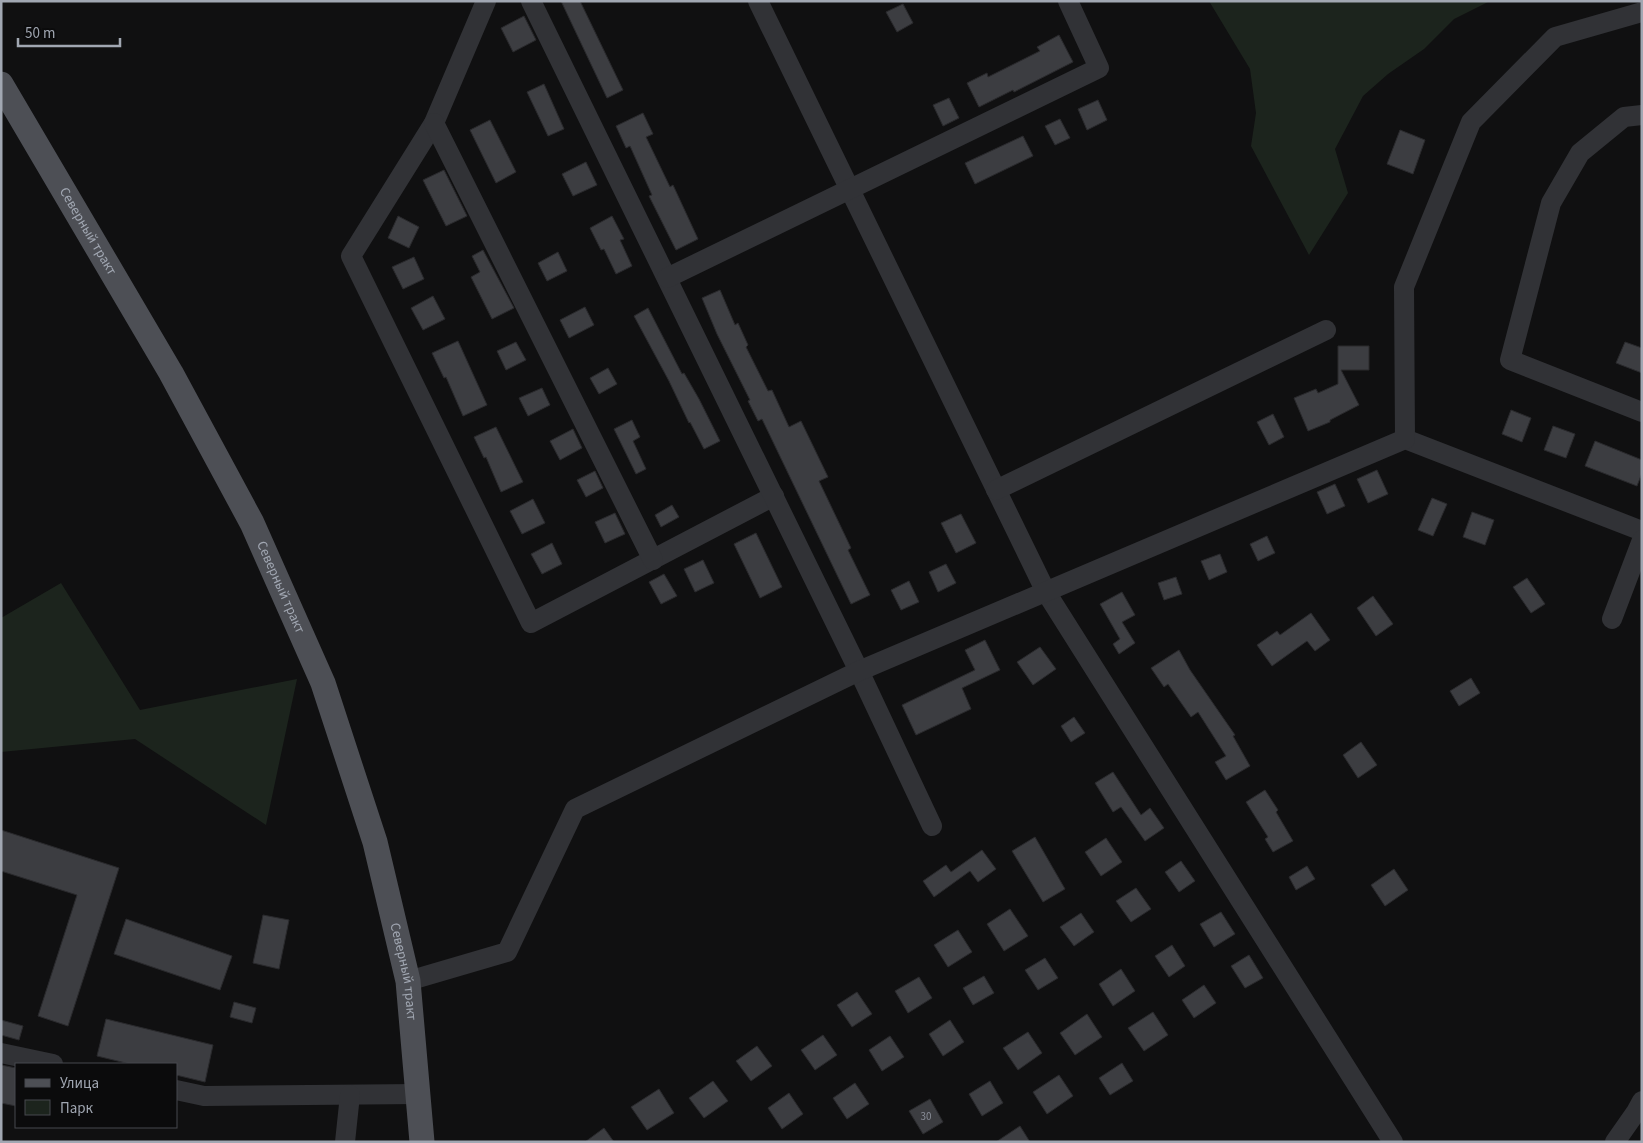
<svg xmlns="http://www.w3.org/2000/svg" width="1643" height="1143" viewBox="0 0 1643 1143" font-family="'Source Sans 3',sans-serif">
<style>
.green{fill:#1c241d}
.building{fill:#3c3d41;stroke:#2a2a2d}
.lines{fill:none;stroke-linecap:round;stroke-linejoin:round}
.minor{stroke:#313236;stroke-width:20}
.major{stroke:#4d4f55;stroke-width:25}
.labels{text-anchor:middle;dominant-baseline:central;stroke-width:4;stroke-linejoin:round;paint-order:stroke}
.number-label{font-size:11px;fill:#888c96}
.street-label{font-size:14px;fill:#a1a7b2;stroke:#0b0b0c}
</style>
<rect width="100%" height="100%" fill="#101011"/>
<g class="green">
<polygon points="1209,1 1490,1 1454,19 1424,49 1388,74 1363,96 1335,149 1348,193 1309,255 1251,146 1256,113 1250,69"/>
<polygon points="61,583 140,710 297,679 266,825 135,739 1,752 1,618"/>
</g>
<g class="building">
<polygon points="561,1 580,1 623,90 607,98"/>
<polygon points="903,4 913,23 897,32 886,12"/>
<polygon points="524,16 536,40 513,52 501,28"/>
<polygon points="1059,35 1073,62 1014,92 1013,90 979,107 967,83 987,73 988,77 1040,51 1037,47"/>
<polygon points="544,84 564,129 548,136 527,92"/>
<polygon points="949,98 959,118 943,126 933,105"/>
<polygon points="1098,100 1107,120 1087,130 1078,109"/>
<polygon points="643,113 653,134 646,137 670,187 673,185 698,239 676,250 649,196 652,195 630,146 626,148 616,126"/>
<polygon points="1060,119 1070,138 1055,145 1045,126"/>
<polygon points="490,120 516,172 496,183 470,130"/>
<polygon points="1400,130 1425,140 1413,174 1387,164"/>
<polygon points="1023,136 1033,156 975,184 965,163"/>
<polygon points="586,162 597,185 573,196 562,174"/>
<polygon points="444,170 467,216 446,226 423,180"/>
<polygon points="398,216 419,227 409,248 388,238"/>
<polygon points="612,216 624,239 620,240 632,266 616,274 604,249 601,250 590,228"/>
<polygon points="483,250 514,308 492,319 471,277 480,272 472,256"/>
<polygon points="558,252 567,271 547,281 538,263"/>
<polygon points="414,257 424,279 403,289 392,267"/>
<polygon points="720,290 735,325 738,323 748,345 746,347 768,391 772,390 789,427 801,421 828,477 819,481 851,548 848,550 870,595 851,604 762,419 758,421 748,401 750,400 717,334 702,298"/>
<polygon points="433,296 445,319 423,330 411,308"/>
<polygon points="585,307 594,325 569,338 560,320"/>
<polygon points="648,308 682,374 684,373 699,399 720,441 704,449 690,422 689,423 669,381 634,316"/>
<polygon points="458,341 487,405 463,416 446,377 444,378 432,353"/>
<polygon points="516,342 526,360 506,370 497,351"/>
<polygon points="1625,342 1642,348 1642,373 1616,363"/>
<polygon points="1338,346 1369,346 1369,370 1341,370 1359,405 1330,420 1330,422 1308,431 1294,398 1316,389 1318,393 1338,384"/>
<polygon points="608,368 617,384 599,394 590,378"/>
<polygon points="542,388 550,405 528,416 519,398"/>
<polygon points="1511,410 1531,418 1522,442 1502,434"/>
<polygon points="1273,414 1284,437 1269,445 1257,422"/>
<polygon points="632,420 640,437 633,441 646,469 636,474 614,429"/>
<polygon points="1553,426 1575,434 1566,458 1544,450"/>
<polygon points="496,427 523,482 501,492 486,457 484,458 474,437"/>
<polygon points="573,429 582,448 560,460 550,441"/>
<polygon points="1595,441 1642,460 1642,473 1637,486 1585,466"/>
<polygon points="1377,470 1388,494 1368,503 1357,479"/>
<polygon points="595,471 603,488 586,497 577,480"/>
<polygon points="1335,484 1345,506 1327,514 1317,492"/>
<polygon points="1432,498 1447,504 1433,536 1418,530"/>
<polygon points="533,499 545,523 522,534 510,511"/>
<polygon points="672,505 679,517 661,527 655,515"/>
<polygon points="1472,512 1494,520 1485,545 1463,537"/>
<polygon points="615,513 625,534 605,543 595,522"/>
<polygon points="961,514 976,543 956,553 941,523"/>
<polygon points="756,533 782,587 760,598 734,544"/>
<polygon points="1267,536 1275,553 1258,561 1250,544"/>
<polygon points="552,543 562,564 542,574 531,554"/>
<polygon points="1220,554 1227,572 1209,580 1201,561"/>
<polygon points="703,560 714,583 695,592 684,569"/>
<polygon points="946,564 956,583 938,592 929,572"/>
<polygon points="664,574 677,596 661,604 649,582"/>
<polygon points="1176,577 1182,594 1164,600 1158,583"/>
<polygon points="1527,578 1545,604 1531,613 1513,587"/>
<polygon points="909,581 919,602 901,610 891,590"/>
<polygon points="1122,592 1135,615 1122,622 1135,643 1119,654 1113,644 1120,639 1100,604"/>
<polygon points="1373,596 1393,624 1376,636 1357,608"/>
<polygon points="1311,613 1330,640 1315,651 1307,641 1272,666 1257,645 1277,631 1280,635"/>
<polygon points="985,640 1000,670 962,688 971,709 916,735 902,705 975,670 965,650"/>
<polygon points="1040,647 1056,669 1033,685 1017,662"/>
<polygon points="1179,650 1190,670 1235,735 1233,736 1250,766 1226,780 1215,762 1226,756 1198,712 1191,717 1168,684 1164,687 1151,668"/>
<polygon points="1471,678 1480,693 1459,706 1450,691"/>
<polygon points="1074,717 1085,733 1071,742 1061,726"/>
<polygon points="1361,742 1377,765 1358,778 1343,755"/>
<polygon points="1113,772 1141,815 1150,808 1164,828 1145,841 1121,807 1113,812 1095,783"/>
<polygon points="1265,790 1278,810 1276,812 1293,841 1273,852 1265,839 1268,837 1246,802"/>
<polygon points="1,830 119,868 68,1026 38,1016 77,895 1,871"/>
<polygon points="1035,837 1065,889 1043,902 1012,851"/>
<polygon points="1106,838 1122,862 1101,876 1085,852"/>
<polygon points="982,850 996,869 978,882 970,871 934,897 923,881 946,865 951,872"/>
<polygon points="1181,861 1195,881 1179,892 1165,872"/>
<polygon points="1307,866 1315,879 1296,890 1289,877"/>
<polygon points="1394,869 1408,890 1385,906 1371,885"/>
<polygon points="1136,888 1151,909 1131,922 1116,901"/>
<polygon points="1010,909 1028,936 1004,951 987,924"/>
<polygon points="1221,912 1235,934 1214,947 1200,924"/>
<polygon points="1081,913 1094,932 1074,946 1060,927"/>
<polygon points="263,915 289,920 279,969 253,963"/>
<polygon points="126,919 232,956 220,990 114,954"/>
<polygon points="958,930 972,952 948,967 934,945"/>
<polygon points="1172,945 1185,966 1169,977 1155,956"/>
<polygon points="1249,955 1263,978 1245,988 1231,966"/>
<polygon points="1045,958 1058,978 1038,990 1025,970"/>
<polygon points="1121,969 1135,991 1113,1006 1099,984"/>
<polygon points="984,976 994,993 973,1005 963,988"/>
<polygon points="919,977 932,998 908,1013 895,991"/>
<polygon points="1204,985 1216,1003 1194,1018 1182,1000"/>
<polygon points="857,992 872,1014 852,1027 837,1005"/>
<polygon points="234,1002 256,1008 252,1023 230,1017"/>
<polygon points="1153,1012 1168,1035 1144,1051 1128,1028"/>
<polygon points="1087,1014 1102,1037 1075,1055 1060,1033"/>
<polygon points="106,1019 213,1045 205,1082 176,1075 176,1064 130,1064 97,1056"/>
<polygon points="1,1020 23,1026 19,1040 1,1035"/>
<polygon points="950,1020 964,1042 943,1056 929,1034"/>
<polygon points="1028,1032 1042,1053 1018,1070 1003,1048"/>
<polygon points="823,1035 837,1055 815,1070 801,1050"/>
<polygon points="890,1036 904,1057 882,1071 869,1050"/>
<polygon points="757,1046 772,1066 751,1081 736,1061"/>
<polygon points="1122,1063 1133,1081 1110,1095 1099,1078"/>
<polygon points="1,1065 16,1068 16,1106 1,1103"/>
<polygon points="1059,1075 1073,1096 1047,1114 1033,1092"/>
<polygon points="713,1081 728,1101 704,1118 689,1098"/>
<polygon points="990,1081 1003,1103 982,1116 969,1094"/>
<polygon points="855,1083 869,1104 847,1119 833,1098"/>
<polygon points="659,1089 674,1113 647,1130 631,1107"/>
<polygon points="789,1093 803,1114 782,1129 768,1108"/>
<polygon points="930,1099 943,1122 923,1134 909,1111"/>
<polygon points="1020,1126 1030,1142 996,1142"/>
<polygon points="604,1128 614,1142 585,1142"/>
</g>
<g class="lines">
<g class="minor">
<polyline points="486,1 434,123 351,256 531,623 774,496"/>
<polyline points="531,1 859,671 932,826"/>
<polyline points="758,1 1046,592 1393,1142"/>
<polyline points="1642,115 1624,117 1580,153 1551,203 1510,360 1642,412"/>
<polyline points="434,123 653,560"/>
<polyline points="667,278 1099,68 1068,1"/>
<polyline points="1405,439 1642,531"/>
<polyline points="996,490 1326,330"/>
<polyline points="1612,619 1642,540"/>
<polyline points="408,981 507,952 575,809 859,671 1405,439 1404,287 1471,122 1555,37 1642,12"/>
<polyline points="1,1053 53,1064"/>
<polyline points="176,1090 204,1096 418,1094"/>
<polyline points="345,1142 350,1095"/>
<polyline points="1615,1142 1636,1112 1642,1101"/>
</g>
<path class="major" id="s1" d="M 1,84 L 171,373 L 252,523 L 323,683 L 375,842 L 408,981 L 422,1142"/>
</g>
<g class="labels">
<g class="number-label">
<text x="926" y="1116">30</text>
</g>
<g class="street-label">
<text stroke="none"><textPath href="#s1" startOffset="171">Северный тракт</textPath></text>
<text stroke="none"><textPath href="#s1" startOffset="576">Северный тракт</textPath></text>
<text stroke="none"><textPath href="#s1" startOffset="981">Северный тракт</textPath></text>
</g>
</g>
<rect width="1643" height="1143" fill="none" stroke="#a1a7b2" stroke-width="5"/>
<rect x="15" y="1063" width="162" height="65" fill="#0b0b0c" stroke="#47494e"/>
<rect x="25" y="1079" width="25" height="8" fill="#4d4f55" stroke="#47494e"/>
<text x="60" y="1088" font-size="15" fill="#a1a7b2">Улица</text>
<rect x="25" y="1100" width="25" height="15" fill="#1c241d" stroke="#47494e"/>
<text x="60" y="1113" font-size="15" fill="#a1a7b2">Парк</text>
<path d="M18 38v8h102v-8" fill="none" stroke="#a1a7b2" stroke-width="2.5"/>
<text x="25" y="38" font-size="15" fill="#a1a7b2" stroke="#0b0b0c" stroke-width="4" paint-order="stroke">50 m</text>
</svg>
